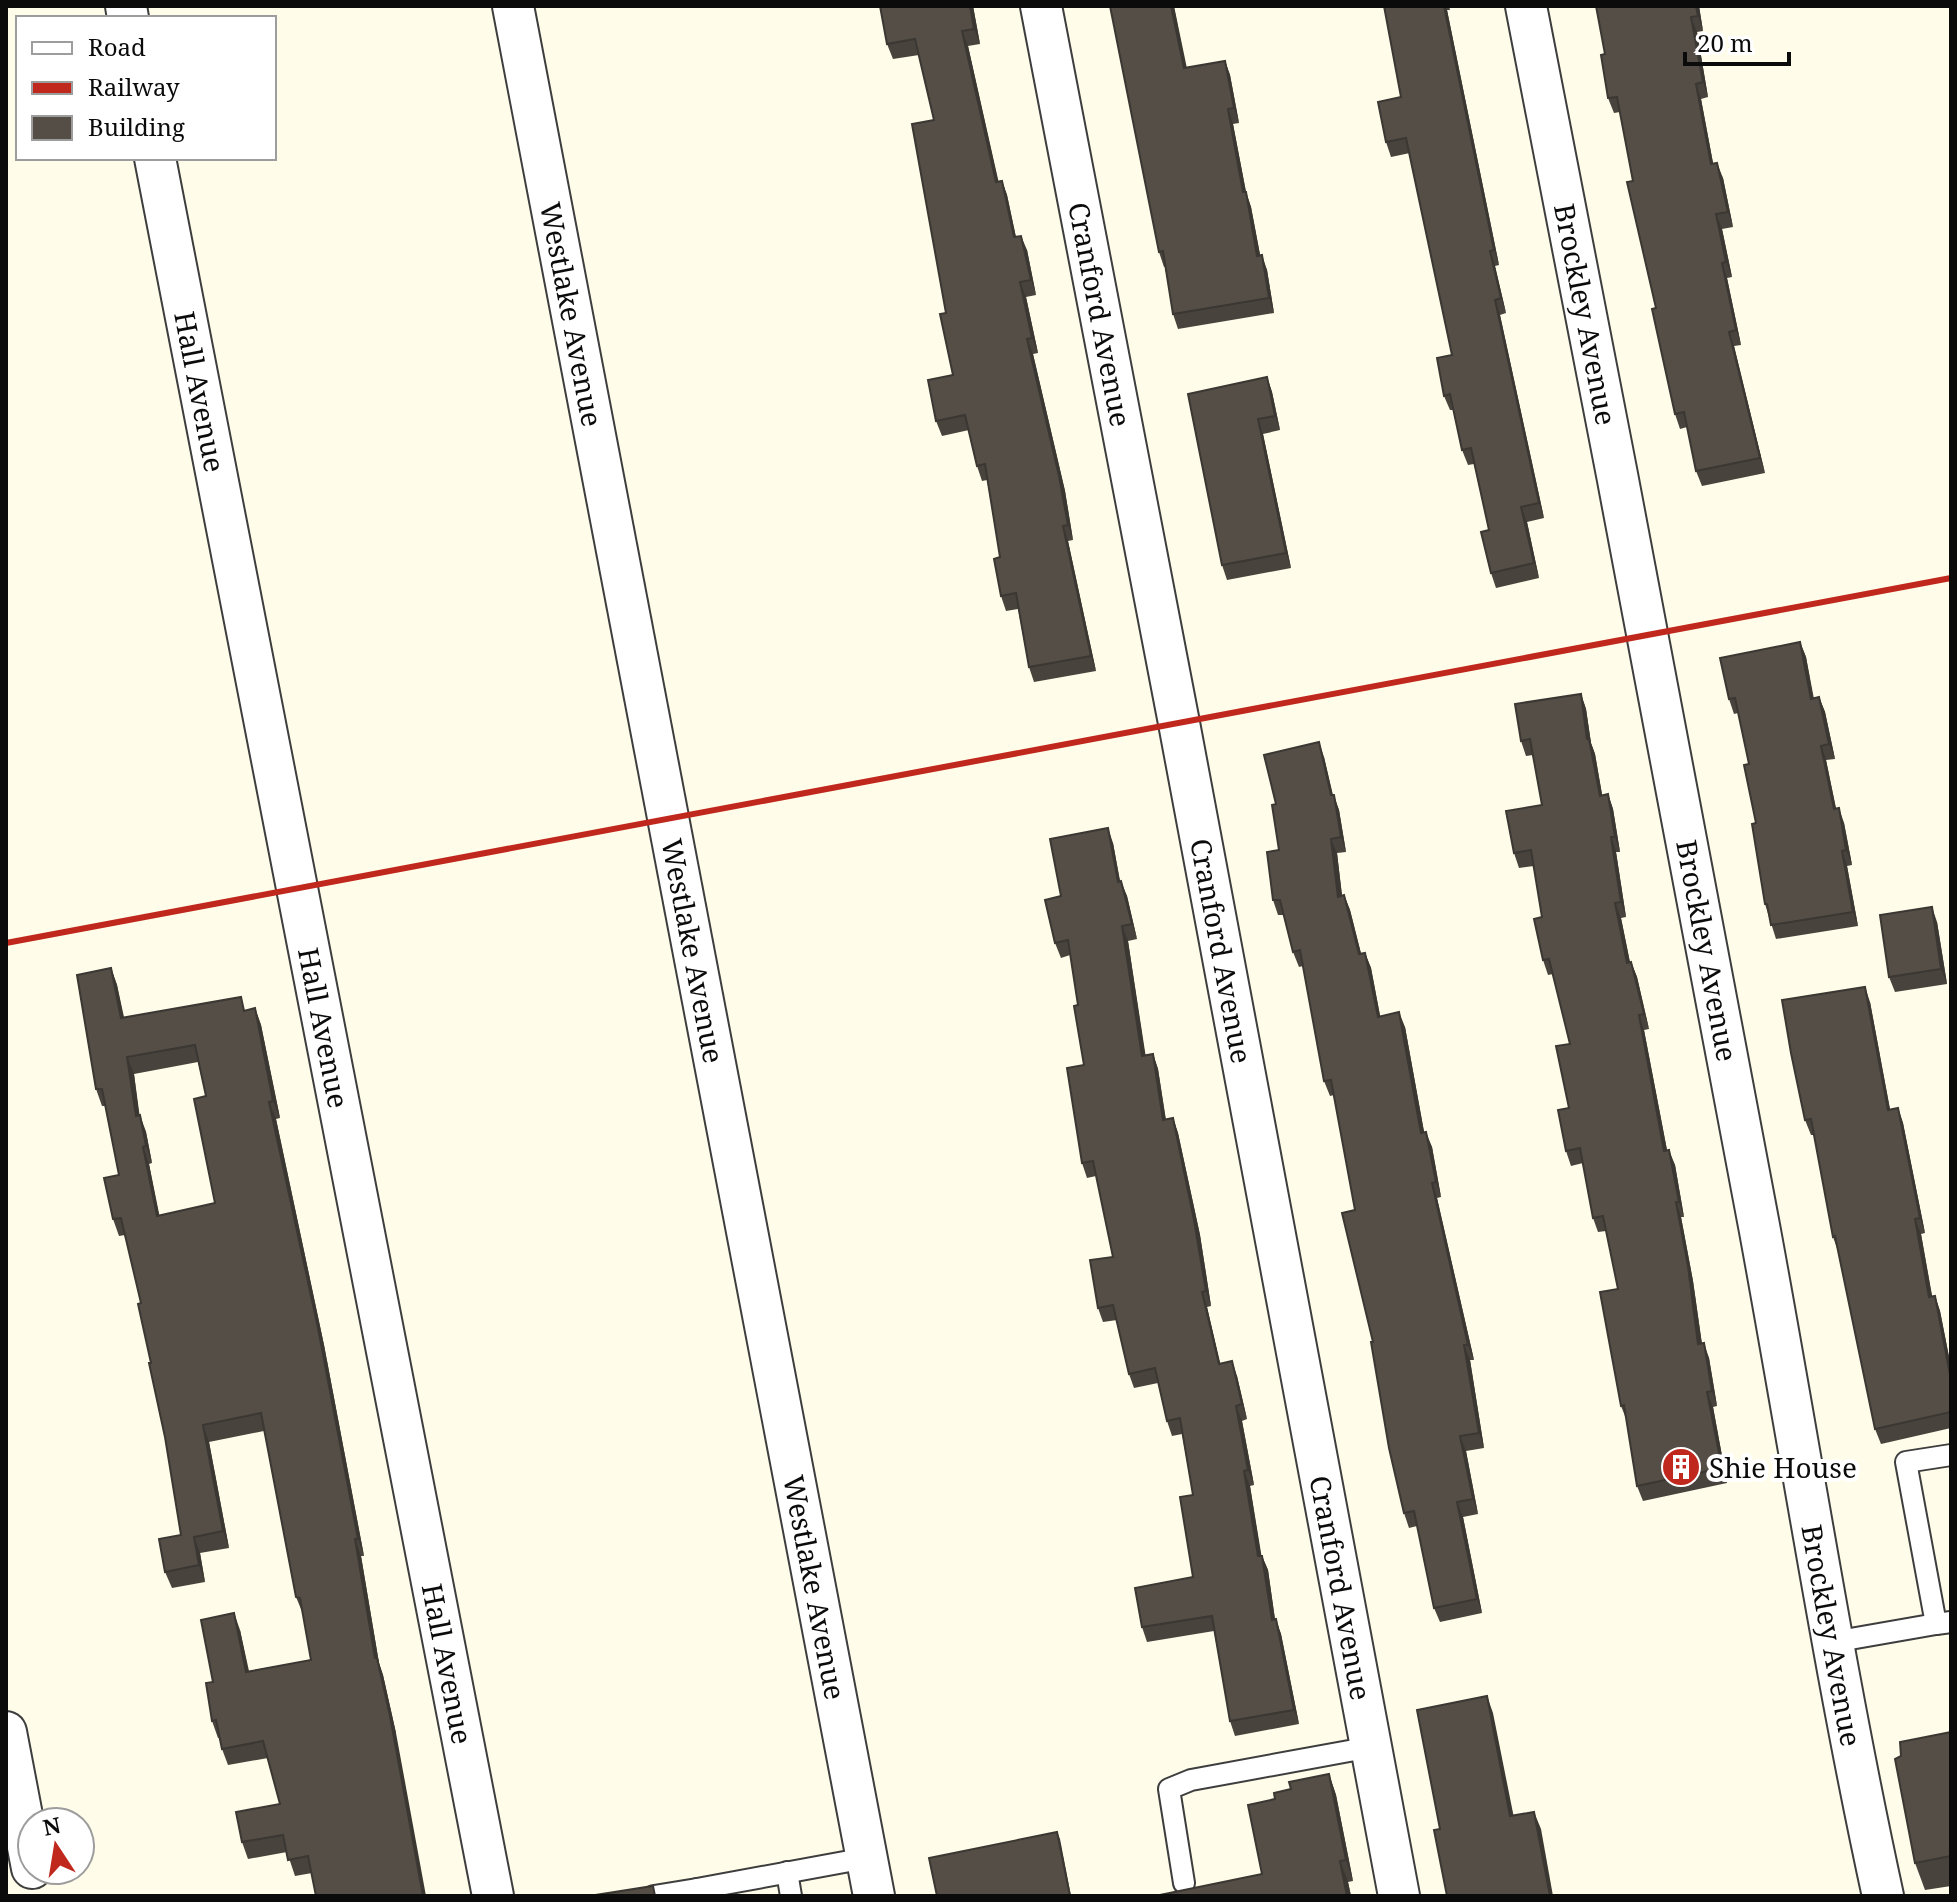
<svg xmlns="http://www.w3.org/2000/svg" width="1957" height="1902" viewBox="0 0 1957 1902" font-family="'Noto Serif',serif">
<style>
.lines{fill:none;stroke-linecap:round;stroke-linejoin:round}
.lane-casing{stroke:#3e3e3e;stroke-width:24}
.street-casing{stroke:#3e3e3e;stroke-width:44}
.lane{stroke:#fff;stroke-width:20}
.street{stroke:#fff;stroke-width:40}
.rail{stroke:#c0281e;stroke-width:6}
.wall{fill:#48433d;fill-rule:evenodd}
.shaded-wall{fill:#3b3732}
.building{fill:#544e47;stroke:#3b3732;stroke-width:2;fill-rule:evenodd}
.labels{text-anchor:middle;dominant-baseline:central;stroke-width:8;stroke-linejoin:round;paint-order:stroke}
.street-label{font-size:28px;fill:#0b0b0b;stroke:#fff}
.poi-label{font-size:28px;fill:#0b0b0b;stroke:#fff;text-anchor:start}
</style>
<rect width="100%" height="100%" fill="#fffde9"/>
<g class="lines">
<g class="lane-casing">
<g id="lane">
<polyline points="1951,1455 1906,1462 1936,1624 1951,1622"/>
<polyline points="1833,1642 1936,1624"/>
<polyline points="787,1872 791,1896"/>
<polyline points="1184,1883 1169,1789 1191,1780 1371,1747"/>
<polyline points="654,1896 697,1889"/>
<polyline points="698,1896 697,1889 866,1858"/>
</g>
</g>
<g class="street-casing">
<g id="street">
<polyline points="126,6 128,18"/>
<path id="s1" d="M 513,6 L 874,1896"/>
<path id="s2" d="M 1041,6 L 1179,723 L 1399,1896"/>
<path id="s3" d="M 1526,6 C 1606,414 1684,822 1760,1231 C 1801,1453 1835,1676 1883,1896"/>
<path id="s4" d="M 155,158 L 493,1896"/>
<polyline points="6,1732 32,1868"/>
</g>
</g>
<use href="#lane" class="lane"/>
<use href="#street" class="street"/>
<polyline class="rail" points="6,943 1951,578"/>
</g>
<g class="wall">
<polygon points="973,6 980,44 968,46 998,181 1002,181 1007,195 1016,237 1027,250 1036,295 1026,297 1038,353 1033,354 1065,491 1073,540 1068,541 1096,671 1034,682 1029,667 1018,609 1006,611 1001,596 1000,557 987,480 982,481 977,466 969,430 942,436 936,421 953,375 946,313 934,120 919,55 893,59 887,44"/>
<polygon points="1110,6 1180,6 1174,7 1186,68 1225,61 1230,75 1239,123 1233,124 1246,192 1251,207 1260,255 1267,270 1274,313 1178,329 1173,314 1165,267 1164,267 1159,252"/>
<polygon points="1384,6 1449,6 1450,10 1447,10 1499,265 1495,266 1506,313 1500,315 1544,518 1527,522 1539,578 1496,588 1491,573 1489,530 1474,464 1468,465 1462,450 1454,410 1450,410 1444,396 1452,355 1410,153 1391,157 1386,142 1401,97"/>
<polygon points="1596,6 1699,6 1703,31 1697,32 1708,97 1701,99 1713,163 1723,178 1733,227 1722,229 1732,277 1727,278 1741,345 1734,346 1765,473 1702,486 1696,471 1687,427 1680,429 1675,414 1620,112 1614,113 1608,98 1605,54"/>
<polygon points="1267,377 1272,392 1280,430 1263,434 1291,568 1227,580 1222,565"/>
<polygon points="1800,642 1806,657 1814,699 1819,697 1825,712 1835,759 1826,760 1836,808 1844,823 1852,865 1847,866 1858,926 1776,939 1765,904 1749,764 1738,713 1734,714 1729,699"/>
<polygon points="1581,694 1586,709 1591,743 1595,754 1602,795 1608,794 1613,809 1620,852 1616,852 1626,917 1621,918 1630,962 1631,962 1637,977 1649,1029 1644,1030 1667,1150 1675,1165 1684,1217 1681,1217 1693,1281 1702,1344 1709,1358 1717,1406 1713,1407 1727,1483 1643,1501 1637,1486 1627,1421 1621,1406 1618,1289 1606,1231 1598,1232 1593,1218 1583,1163 1571,1166 1566,1151 1569,1108 1570,1044 1553,974 1548,975 1543,960 1542,917 1534,866 1519,868 1514,853 1542,805 1533,755 1526,756 1521,741"/>
<polygon points="1324,757 1333,795 1339,810 1346,852 1337,853 1342,896 1344,895 1350,910 1361,954 1365,953 1371,968 1380,1016 1405,1027 1424,1132 1432,1147 1441,1197 1437,1198 1474,1360 1470,1360 1484,1448 1466,1451 1478,1514 1463,1517 1482,1613 1440,1622 1434,1608 1417,1526 1409,1528 1404,1513 1373,1342 1355,1210 1334,1095 1330,1096 1324,1081 1303,966 1299,967 1293,952 1284,915 1278,915 1273,900 1279,850 1276,804"/>
<polygon points="1113,843 1120,882 1127,896 1137,939 1128,941 1145,1055 1153,1054 1158,1069 1166,1120 1173,1118 1178,1133 1200,1235 1211,1306 1207,1307 1220,1364 1237,1376 1247,1419 1242,1421 1254,1485 1250,1486 1261,1556 1262,1556 1268,1570 1275,1619 1281,1634 1299,1724 1235,1736 1230,1721 1214,1631 1147,1642 1142,1627 1193,1577 1193,1495 1182,1434 1172,1436 1167,1421 1158,1383 1134,1388 1129,1374 1117,1320 1103,1322 1098,1308 1113,1257 1096,1176 1087,1178 1082,1163 1084,1065 1078,1005 1070,955 1061,958 1055,943 1061,896"/>
<polygon points="1937,922 1947,984 1895,992 1889,977"/>
<path d="M 111,968 L 117,985 L 124,1017 L 246,1010 L 255,1008 L 261,1025 L 280,1118 L 276,1119 L 324,1345 L 364,1556 L 361,1556 L 379,1663 L 383,1675 L 396,1733 L 312,1873 L 295,1876 L 287,1852 L 248,1859 L 242,1842 L 280,1804 L 268,1758 L 228,1765 L 222,1749 L 220,1738 L 218,1738 L 212,1721 L 213,1682 L 240,1630 L 249,1671 L 311,1660 L 303,1614 L 296,1597 L 264,1431 L 209,1442 L 229,1548 L 200,1553 L 205,1582 L 172,1588 L 165,1572 L 181,1535 L 165,1437 L 141,1303 L 125,1235 L 119,1236 L 113,1219 L 119,1175 L 105,1106 L 102,1106 L 96,1089 ZM 198,1062 L 206,1096 L 215,1203 L 159,1216 L 149,1164 L 152,1163 L 146,1132 L 139,1115 L 134,1074 Z"/>
<polygon points="1870,1002 1890,1110 1898,1108 1903,1123 1925,1233 1921,1234 1932,1297 1935,1296 1940,1311 1951,1367 1951,1428 1881,1444 1875,1429 1838,1251 1833,1237 1814,1135 1811,1135 1805,1120"/>
<polygon points="1951,1732 1951,1886 1925,1890 1915,1863"/>
<polygon points="1329,1774 1336,1795 1353,1881 1348,1882 1351,1896 1155,1896 1262,1874 1275,1799 1291,1789"/>
</g>
<g class="shaded-wall">
<polygon points="970,6 973,6 980,44 974,29"/>
<polygon points="1171,6 1174,6 1190,83 1184,68"/>
<polygon points="1444,6 1445,6 1447,10 1499,265 1494,250"/>
<polygon points="1696,6 1699,6 1703,31 1698,16"/>
<polygon points="1691,17 1697,32 1708,97 1703,82"/>
<polygon points="962,31 968,46 1002,197 996,182"/>
<polygon points="1225,61 1230,75 1239,123 1234,108"/>
<polygon points="1696,84 1701,99 1716,179 1711,164"/>
<polygon points="1228,109 1233,124 1246,192 1251,207 1263,270 1257,256 1243,192"/>
<polygon points="1717,163 1723,178 1733,227 1728,212"/>
<polygon points="1002,181 1007,195 1019,252 1014,237"/>
<polygon points="1716,214 1722,229 1732,277 1726,262"/>
<polygon points="1021,236 1027,250 1036,295 1031,280"/>
<polygon points="1490,251 1495,266 1506,313 1501,298"/>
<polygon points="1262,255 1267,270 1274,313 1269,298"/>
<polygon points="1722,263 1727,278 1741,345 1736,330"/>
<polygon points="1020,282 1026,297 1038,353 1032,338"/>
<polygon points="1495,300 1500,315 1544,518 1539,503"/>
<polygon points="1729,332 1734,346 1765,473 1760,458"/>
<polygon points="1027,339 1033,354 1065,491 1073,540 1068,525"/>
<polygon points="1267,377 1272,392 1280,430 1275,416"/>
<polygon points="1258,419 1263,434 1291,568 1286,553"/>
<polygon points="1521,507 1527,522 1539,578 1534,563"/>
<polygon points="1063,526 1068,541 1096,671 1091,656"/>
<polygon points="1800,642 1806,657 1816,714 1811,699"/>
<polygon points="1581,694 1586,709 1591,743 1595,754 1605,811 1600,796 1587,739"/>
<polygon points="1819,697 1825,712 1835,759 1829,744"/>
<polygon points="1319,742 1324,757 1336,810 1334,795 1339,810 1346,852 1341,837"/>
<polygon points="1821,746 1826,760 1839,824 1834,809"/>
<polygon points="1608,794 1613,809 1620,852 1615,837"/>
<polygon points="1839,808 1844,823 1852,865 1846,850"/>
<polygon points="1108,828 1113,843 1123,897 1118,882"/>
<polygon points="1611,837 1616,852 1626,917 1621,902"/>
<polygon points="1331,839 1337,853 1344,912 1338,897"/>
<polygon points="1842,851 1847,866 1858,926 1853,912"/>
<polygon points="1121,881 1127,896 1137,939 1132,924"/>
<polygon points="1344,895 1350,910 1365,969 1359,954"/>
<polygon points="1615,903 1621,918 1633,978 1627,963"/>
<polygon points="1932,907 1937,922 1947,984 1941,969"/>
<polygon points="1122,926 1128,941 1148,1071 1142,1056"/>
<polygon points="1365,953 1371,968 1383,1031 1378,1017"/>
<polygon points="1631,962 1637,977 1649,1029 1644,1014"/>
<polygon points="111,968 117,985 127,1035 121,1018"/>
<polygon points="1865,987 1870,1002 1893,1125 1888,1110"/>
<polygon points="255,1008 261,1025 280,1118 273,1101"/>
<polygon points="1399,1012 1405,1027 1427,1148 1421,1133"/>
<polygon points="1639,1015 1644,1030 1670,1166 1664,1151"/>
<polygon points="1153,1054 1158,1069 1168,1135 1163,1120"/>
<polygon points="127,1057 134,1074 142,1133 136,1116"/>
<polygon points="269,1102 276,1119 324,1345 364,1556 358,1539"/>
<polygon points="1898,1108 1903,1123 1925,1233 1920,1218"/>
<polygon points="140,1115 146,1132 152,1163 146,1146"/>
<polygon points="1173,1118 1178,1133 1200,1235 1211,1306 1206,1291"/>
<polygon points="1426,1132 1432,1147 1441,1197 1436,1182"/>
<polygon points="143,1147 149,1164 163,1233 157,1216"/>
<polygon points="1669,1150 1675,1165 1684,1217 1679,1202"/>
<polygon points="1432,1183 1437,1198 1474,1360 1468,1345"/>
<polygon points="1676,1202 1681,1217 1693,1281 1704,1359 1698,1344"/>
<polygon points="1915,1219 1921,1234 1935,1312 1929,1297"/>
<polygon points="1202,1292 1207,1307 1224,1379 1219,1364"/>
<polygon points="1935,1296 1940,1311 1951,1367 1951,1380"/>
<polygon points="1704,1343 1709,1358 1717,1406 1712,1391"/>
<polygon points="1464,1345 1470,1360 1484,1448 1479,1433"/>
<polygon points="1232,1361 1237,1376 1247,1419 1242,1404"/>
<polygon points="1707,1392 1713,1407 1727,1483 1722,1468"/>
<polygon points="1236,1406 1242,1421 1254,1485 1248,1470"/>
<polygon points="203,1425 209,1442 229,1548 223,1531"/>
<polygon points="1460,1436 1466,1451 1478,1514 1473,1499"/>
<polygon points="1244,1471 1250,1486 1264,1571 1258,1556"/>
<polygon points="1457,1502 1463,1517 1482,1613 1477,1599"/>
<polygon points="194,1537 200,1553 205,1582 199,1565"/>
<polygon points="355,1539 361,1556 379,1663 383,1675 396,1733 426,1896 423,1896 375,1658"/>
<polygon points="1262,1556 1268,1570 1277,1634 1272,1620"/>
<polygon points="234,1613 240,1630 252,1689 246,1672"/>
<polygon points="1276,1619 1281,1634 1299,1724 1294,1710"/>
<polygon points="1487,1696 1493,1713 1517,1833 1510,1816"/>
<polygon points="1329,1774 1336,1795 1353,1881 1346,1860"/>
<polygon points="1534,1812 1541,1829 1553,1896 1550,1896"/>
<polygon points="1057,1832 1060,1839 1071,1896 1070,1896"/>
<polygon points="1340,1861 1348,1882 1351,1896 1347,1896"/>
</g>
<g class="building">
<polygon points="880,6 970,6 974,29 962,31 996,182 1002,181 1014,237 1021,236 1031,280 1020,282 1032,338 1027,339 1059,476 1068,525 1063,526 1091,656 1029,667 1016,593 1001,596 994,559 1000,557 985,464 977,466 965,415 936,421 928,380 953,375 940,314 946,313 912,124 934,120 915,39 887,44"/>
<polygon points="1110,6 1171,6 1184,68 1225,61 1234,108 1228,109 1243,192 1246,192 1257,256 1262,255 1269,298 1173,314 1163,251 1159,252"/>
<polygon points="1384,6 1444,6 1494,250 1490,251 1501,298 1495,300 1539,503 1521,507 1534,563 1491,573 1481,532 1489,530 1471,448 1462,450 1450,394 1444,396 1437,358 1452,355 1406,138 1386,142 1378,102 1401,97"/>
<polygon points="1596,6 1696,6 1698,16 1691,17 1703,82 1696,84 1711,164 1717,163 1728,212 1716,214 1726,262 1722,263 1736,330 1729,332 1760,458 1696,471 1684,412 1675,414 1652,309 1656,308 1627,182 1633,181 1617,97 1608,98 1601,55 1605,54"/>
<polygon points="1267,377 1275,416 1258,419 1286,553 1222,565 1188,394"/>
<polygon points="1800,642 1811,699 1819,697 1829,744 1821,746 1834,809 1839,808 1846,850 1842,851 1853,912 1771,925 1767,904 1765,904 1752,824 1756,823 1744,765 1749,764 1735,698 1729,699 1720,658"/>
<polygon points="1581,694 1587,739 1589,739 1600,796 1608,794 1615,837 1611,837 1621,902 1615,903 1627,963 1631,962 1644,1014 1639,1015 1664,1151 1669,1150 1679,1202 1676,1202 1688,1266 1698,1344 1704,1343 1712,1391 1707,1392 1722,1468 1637,1486 1624,1405 1621,1406 1600,1292 1618,1289 1603,1216 1593,1218 1580,1148 1566,1151 1558,1110 1569,1108 1556,1046 1570,1044 1549,959 1543,960 1534,919 1542,917 1531,850 1514,853 1506,811 1542,805 1530,739 1521,741 1515,704"/>
<polygon points="1319,742 1331,795 1334,795 1341,837 1331,839 1338,897 1344,895 1359,954 1365,953 1378,1017 1399,1012 1421,1133 1426,1132 1436,1182 1432,1183 1468,1345 1464,1345 1479,1433 1460,1436 1473,1499 1457,1502 1477,1599 1434,1608 1414,1511 1404,1513 1389,1448 1371,1342 1373,1342 1342,1213 1355,1210 1331,1080 1324,1081 1300,950 1293,952 1280,900 1273,900 1267,852 1279,850 1272,805 1276,804 1264,755"/>
<polygon points="1108,828 1118,882 1121,881 1132,924 1122,926 1142,1056 1153,1054 1163,1120 1173,1118 1194,1220 1206,1291 1202,1292 1219,1364 1232,1361 1242,1404 1236,1406 1248,1470 1244,1471 1258,1556 1262,1556 1272,1620 1276,1619 1294,1710 1230,1721 1212,1616 1142,1627 1135,1588 1193,1577 1180,1497 1193,1495 1180,1418 1167,1421 1155,1368 1129,1374 1113,1305 1098,1308 1090,1260 1113,1257 1093,1161 1082,1163 1067,1068 1084,1065 1074,1006 1078,1005 1068,940 1055,943 1045,900 1061,896 1050,839"/>
<polygon points="1932,907 1941,969 1889,977 1880,915"/>
<path d="M 111,968 L 121,1018 L 241,997 L 244,1011 L 255,1008 L 273,1101 L 269,1102 L 318,1328 L 358,1539 L 355,1539 L 375,1658 L 377,1658 L 390,1716 L 423,1896 L 316,1896 L 308,1856 L 288,1860 L 283,1835 L 242,1842 L 236,1812 L 280,1804 L 263,1741 L 222,1749 L 216,1720 L 212,1721 L 206,1683 L 213,1682 L 201,1620 L 234,1613 L 246,1672 L 311,1660 L 300,1598 L 296,1597 L 261,1413 L 203,1425 L 223,1531 L 194,1537 L 199,1565 L 165,1572 L 159,1539 L 181,1535 L 165,1437 L 149,1363 L 151,1363 L 138,1304 L 141,1303 L 121,1218 L 113,1219 L 104,1178 L 119,1175 L 102,1089 L 96,1089 L 77,975 ZM 195,1045 L 206,1096 L 194,1099 L 215,1203 L 157,1216 L 143,1147 L 146,1146 L 140,1115 L 136,1116 L 127,1057 Z"/>
<polygon points="1865,987 1888,1110 1898,1108 1920,1218 1915,1219 1929,1297 1935,1296 1951,1380 1951,1412 1875,1429 1835,1236 1833,1237 1811,1119 1805,1120 1791,1053 1782,1000"/>
<polygon points="1487,1696 1510,1816 1534,1812 1550,1896 1447,1896 1434,1830 1440,1829 1417,1710"/>
<polygon points="1951,1732 1951,1856 1915,1863 1895,1759 1901,1756 1900,1742"/>
<polygon points="1329,1774 1346,1860 1340,1861 1347,1896 1155,1896 1262,1874 1248,1805 1275,1799 1274,1793 1291,1789 1289,1782"/>
<polygon points="1057,1832 1070,1896 937,1896 929,1858"/>
<polygon points="653,1886 655,1896 589,1896"/>
</g>
<defs>
<g id="building-disc" transform="scale(2)"><circle r="9.5" fill="#c0281e" stroke="#fff"/><path d="M-4-6H4V6H1V3H-1V6H-4ZM-2.5-4.3h1.7v1.8h-1.7ZM.8-4.3h1.7v1.8H.8ZM-2.5-1h1.7V.8h-1.7ZM.8-1h1.7V.8H.8Z" fill="#fff"/></g>
</defs>
<g fill-rule="evenodd">
<use href="#building-disc" x="1681" y="1467"/>
</g>
<g class="labels">
<g class="street-label">
<text stroke="none"><textPath href="#s1" startOffset="314">Westlake Avenue</textPath></text>
<text stroke="none"><textPath href="#s2" startOffset="314">Cranford Avenue</textPath></text>
<text stroke="none"><textPath href="#s3" startOffset="314">Brockley Avenue</textPath></text>
<text stroke="none"><textPath href="#s4" startOffset="238">Hall Avenue</textPath></text>
<text stroke="none"><textPath href="#s3" startOffset="962">Brockley Avenue</textPath></text>
<text stroke="none"><textPath href="#s1" startOffset="962">Westlake Avenue</textPath></text>
<text stroke="none"><textPath href="#s2" startOffset="962">Cranford Avenue</textPath></text>
<text stroke="none"><textPath href="#s4" startOffset="886">Hall Avenue</textPath></text>
<text stroke="none"><textPath href="#s1" startOffset="1610">Westlake Avenue</textPath></text>
<text stroke="none"><textPath href="#s2" startOffset="1610">Cranford Avenue</textPath></text>
<text stroke="none"><textPath href="#s3" startOffset="1658">Brockley Avenue</textPath></text>
<text stroke="none"><textPath href="#s4" startOffset="1534">Hall Avenue</textPath></text>
</g>
<g class="poi-label">
<text x="1709" y="1467">Shie House</text>
</g>
</g>
<rect width="1957" height="1902" fill="none" stroke="#0b0b0b" stroke-width="16"/>
<rect x="16" y="16" width="260" height="144" fill="#ffffff" stroke="#9d9d9d" stroke-width="2"/>
<rect x="32" y="42" width="40" height="12" fill="#ffffff" stroke="#9d9d9d" stroke-width="2"/>
<text x="88" y="56" font-size="24" fill="#0b0b0b">Road</text>
<rect x="32" y="82" width="40" height="12" fill="#c0281e" stroke="#9d9d9d" stroke-width="2"/>
<text x="88" y="96" font-size="24" fill="#0b0b0b">Railway</text>
<rect x="32" y="116" width="40" height="24" fill="#544e47" stroke="#9d9d9d" stroke-width="2"/>
<text x="88" y="136" font-size="24" fill="#0b0b0b">Building</text>
<g transform="translate(56 1846) rotate(348)"><circle r="38" fill="#ffffff" stroke="#9d9d9d" stroke-width="2"/>
<path d="M0-6L14 30L0 20L-14 30Z" fill="#c0281e"/>
<text y="-12" font-size="22" font-weight="bold" text-anchor="middle" fill="#0b0b0b">N</text>
</g>
<path d="M1685 52v12h104v-12" fill="none" stroke="#0b0b0b" stroke-width="4"/>
<text x="1697" y="52" font-size="24" fill="#0b0b0b" stroke="#ffffff" stroke-width="6" paint-order="stroke">20 m</text>
</svg>
